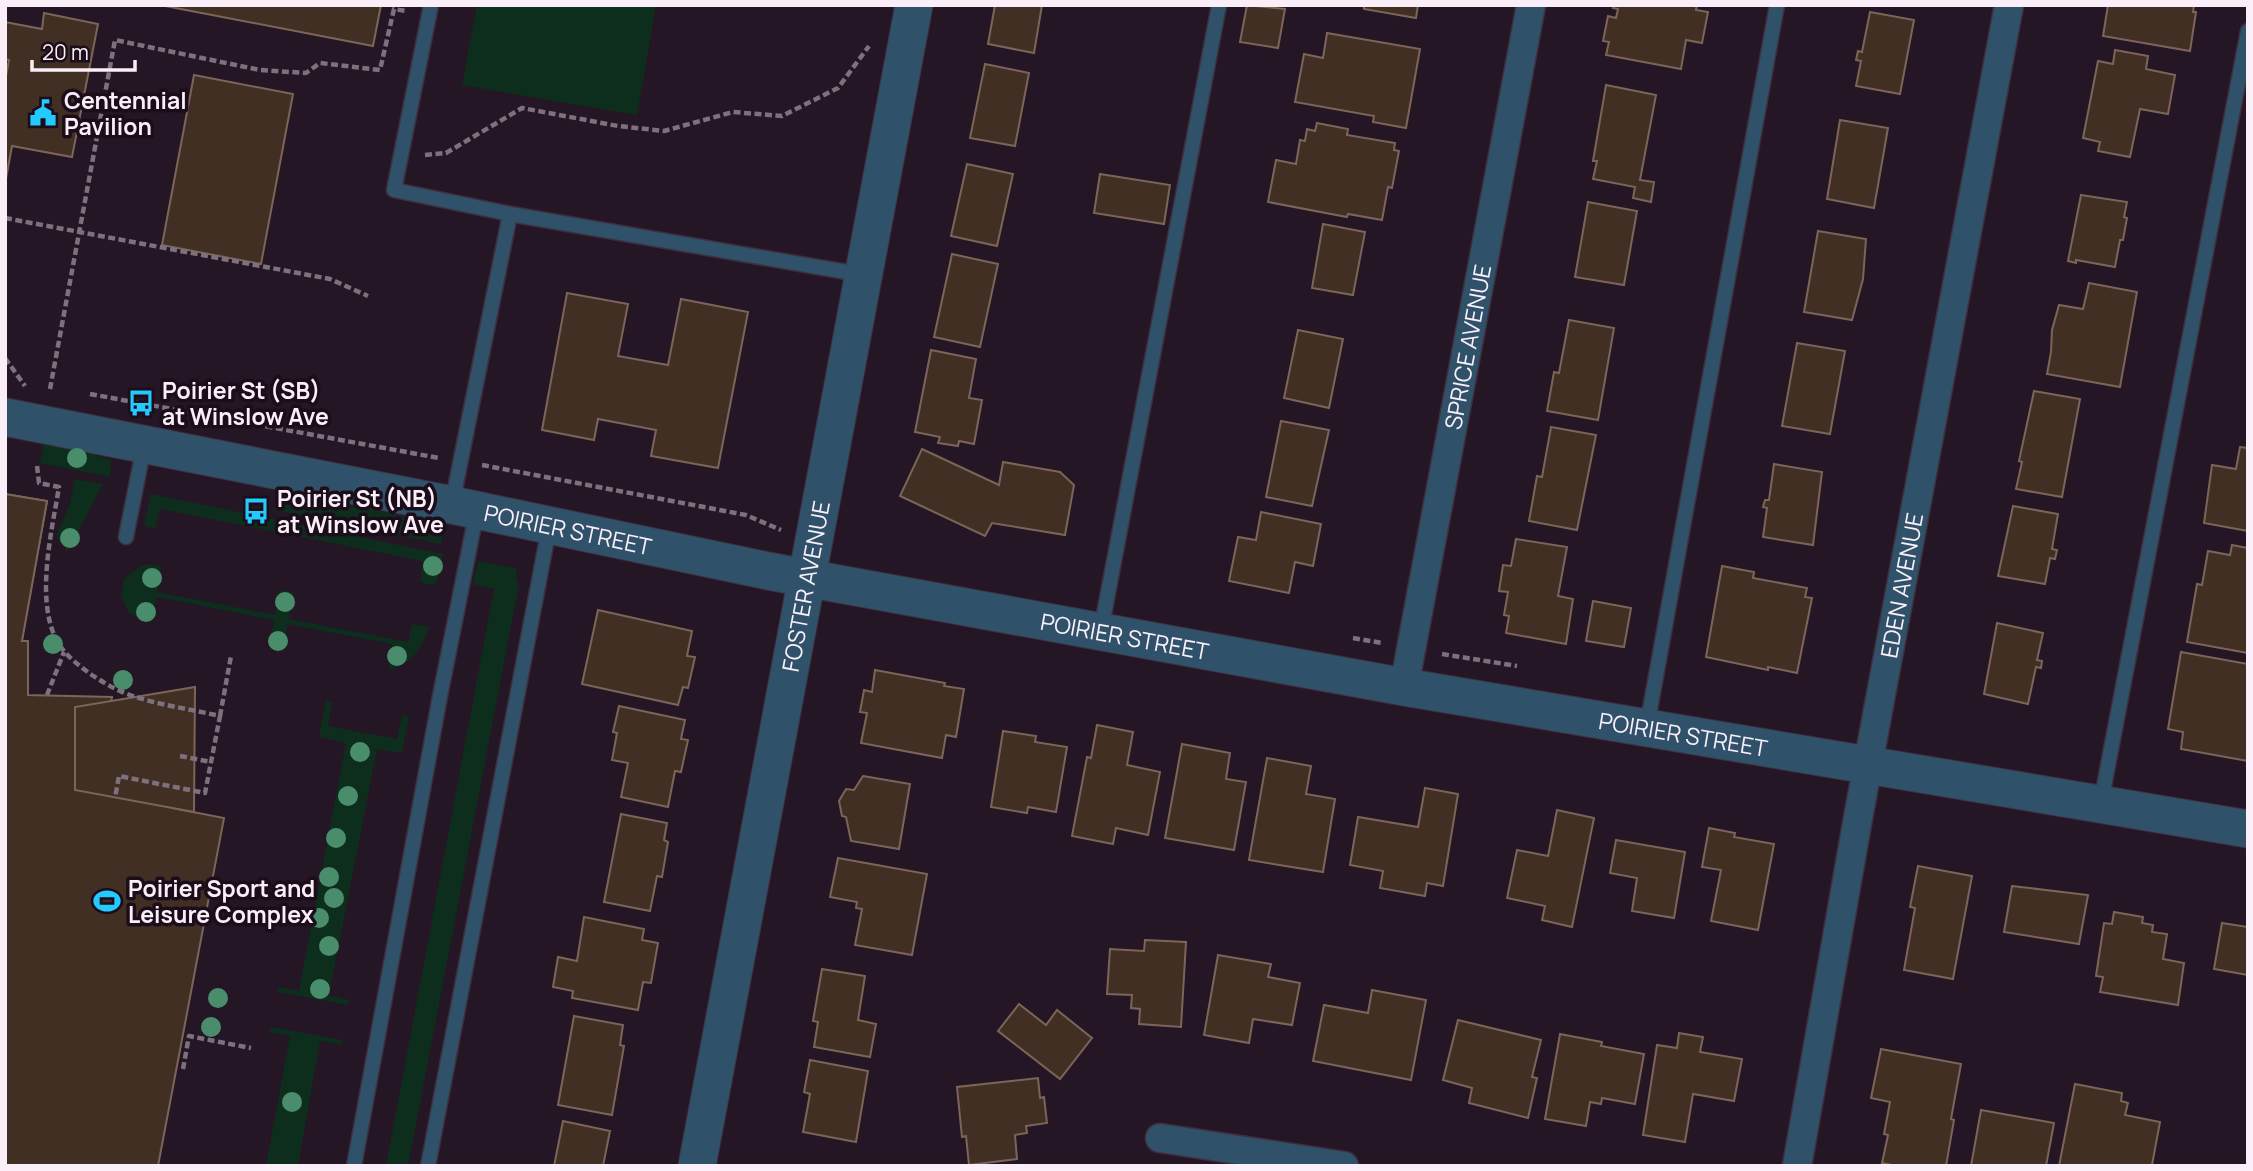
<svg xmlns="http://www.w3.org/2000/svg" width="2253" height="1171" viewBox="0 0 2253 1171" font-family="Manrope,sans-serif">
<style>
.green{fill:#0e2e1d}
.building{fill:#422f24;stroke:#7b6559;stroke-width:2}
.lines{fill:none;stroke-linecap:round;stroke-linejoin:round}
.service-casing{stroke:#3e303e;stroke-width:17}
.minor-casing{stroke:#3e303e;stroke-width:31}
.tertiary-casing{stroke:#3e303e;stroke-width:39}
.path{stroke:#7e717e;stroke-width:4.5;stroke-dasharray:7 3.5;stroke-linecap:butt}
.service{stroke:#2f5169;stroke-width:14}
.minor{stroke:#2f5169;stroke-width:28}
.tertiary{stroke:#2f5169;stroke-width:37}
.tree{fill:#4a8d6c}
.labels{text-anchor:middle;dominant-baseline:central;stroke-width:7;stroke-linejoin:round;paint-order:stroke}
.poi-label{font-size:23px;font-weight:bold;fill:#faeff9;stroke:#1b0d1a;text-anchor:start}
.street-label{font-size:23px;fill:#faeff9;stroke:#1b0d1a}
</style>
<rect width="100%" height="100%" fill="#241624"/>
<g class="green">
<polygon points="477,5 656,5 637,115 462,85"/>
<polygon points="44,443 80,450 111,460 110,477 40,463"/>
<polygon points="75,479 103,484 68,551 56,536 70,504"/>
<polygon points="151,494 443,554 437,582 432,585 420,582 423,561 160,509 155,529 144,525"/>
<polygon points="275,504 363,507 444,526 441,544 274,510"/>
<polygon points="478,561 516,568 516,580 519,584 408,1166 386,1166 494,589 473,584"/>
<path d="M 149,564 L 161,566 L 157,592 L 275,615 L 280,590 L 293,592 L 289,619 L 408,642 L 412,624 L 429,627 C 421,650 413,663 389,670 L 392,644 L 288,624 L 282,649 L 269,647 L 274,620 L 157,597 L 151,623 L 129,613 L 121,596 L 124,579 L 141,566 Z"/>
<polygon points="326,701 332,702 328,726 397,739 402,715 409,716 402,753 377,749 329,995 349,1000 348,1005 278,992 279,987 299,991 346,743 319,737"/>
<polygon points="271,1027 343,1040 341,1044 320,1041 298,1166 266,1166 290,1036 270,1032"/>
</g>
<g class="building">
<polygon points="160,5 381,5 373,46"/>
<polygon points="995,5 1042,5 1034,53 988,44"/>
<polygon points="1247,5 1285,9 1278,48 1240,42"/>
<polygon points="1364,5 1418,5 1416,18 1364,9"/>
<polygon points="1614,5 1697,5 1696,10 1708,12 1702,43 1686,40 1681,69 1606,55 1609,42 1603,41 1608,16 1616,18 1618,9 1613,8"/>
<polygon points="2108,5 2194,5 2193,12 2196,12 2190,51 2103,36"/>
<polygon points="1870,12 1914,20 1900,94 1856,86 1861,61 1856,60 1858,51 1862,52"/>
<polygon points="44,13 98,24 72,157 12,146 5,184 5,81 9,60 5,59 5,22 42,29"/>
<polygon points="1327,33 1420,49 1406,128 1373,122 1374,116 1295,102 1304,54 1323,58"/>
<polygon points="2115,50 2148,56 2146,69 2175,75 2168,114 2140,109 2130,157 2098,151 2100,142 2083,138 2098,61 2113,64"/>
<polygon points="985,64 1029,73 1015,146 970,138"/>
<polygon points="194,75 293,94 261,264 162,245"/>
<polygon points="1606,85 1656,95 1640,180 1654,182 1651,202 1633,198 1635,187 1593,179 1597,161 1593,161"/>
<polygon points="1840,120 1888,128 1874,208 1827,199"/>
<polygon points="1317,123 1348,129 1347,135 1395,143 1394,150 1399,151 1392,188 1388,187 1382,220 1348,214 1347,217 1268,202 1276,160 1296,164 1300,140 1305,141 1307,129 1315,131"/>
<polygon points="967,164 1013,174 997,246 951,236"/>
<polygon points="1100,174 1170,185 1164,224 1094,213"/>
<polygon points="2081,195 2127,202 2124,217 2127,218 2123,240 2120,240 2115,267 2076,260 2076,263 2068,261"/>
<polygon points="1588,202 1637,211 1624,285 1575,277"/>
<polygon points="1323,224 1365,232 1353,295 1312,288"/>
<polygon points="1818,231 1866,239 1863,279 1852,320 1804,312"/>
<polygon points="952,254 998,264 980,347 934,337"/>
<polygon points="2089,283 2137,292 2120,387 2047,374 2051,352 2052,330 2059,305 2083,309"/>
<polygon points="567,293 628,304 618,356 668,365 681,299 748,312 718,468 651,456 656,430 598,419 594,440 542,430"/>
<polygon points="1569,320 1614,328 1598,420 1547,411 1554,372 1559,373"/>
<polygon points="1298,330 1343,339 1329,408 1284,398"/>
<polygon points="1797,343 1845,351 1830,434 1782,426"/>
<polygon points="931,350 976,359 969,398 982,400 974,444 959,441 958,446 938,443 940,437 915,432"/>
<polygon points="2034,391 2080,399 2062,497 2016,489 2022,462 2019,461"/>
<polygon points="1281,421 1329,430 1312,506 1266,497"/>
<polygon points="1551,427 1596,435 1577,530 1529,521 1537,476 1542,477"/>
<polygon points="2240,447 2248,448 2248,531 2204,523 2212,465 2236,469"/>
<polygon points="922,449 999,485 1003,462 1060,472 1074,485 1065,535 992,523 985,536 900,496"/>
<polygon points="1774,464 1822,472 1813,545 1763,537 1767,508 1763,507 1765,500 1769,500"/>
<polygon points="5,494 47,501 5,733"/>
<polygon points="5,494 47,501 22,641 28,641 28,695 112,697 108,720 183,732 172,808 224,818 158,1166 5,1166"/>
<polygon points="2013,506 2058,514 2052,549 2057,550 2055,559 2050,558 2045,584 1998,576"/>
<polygon points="1261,512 1321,524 1313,566 1295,562 1289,593 1229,581 1238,537 1256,540"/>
<polygon points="1516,539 1567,547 1558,596 1573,599 1566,644 1506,633 1509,616 1504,615 1508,592 1499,591 1503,565 1511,566"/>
<polygon points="2232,545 2248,548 2248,653 2187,642 2197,584 2202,585 2208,551 2230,555"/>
<polygon points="1722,566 1754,572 1753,578 1807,588 1805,597 1812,598 1797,673 1768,667 1768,670 1706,657"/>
<polygon points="1593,601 1631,608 1624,647 1586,641"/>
<polygon points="598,610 692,631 687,656 695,657 688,688 683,687 678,705 582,684"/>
<polygon points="1997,623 2043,633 2037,660 2042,661 2041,668 2036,667 2028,704 1984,694"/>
<polygon points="2181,652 2248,664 2248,761 2181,749 2183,732 2168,729"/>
<polygon points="875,670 945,683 944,686 964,689 956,737 946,735 942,758 861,743 867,713 860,712 864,690 872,692"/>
<polygon points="195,687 194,812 75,790 75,707"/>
<polygon points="619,706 685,720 681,739 688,740 681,772 675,771 668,807 621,797 628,763 612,760 617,733 613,732"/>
<polygon points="1097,725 1133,732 1127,765 1160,772 1148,835 1116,828 1113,844 1072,836 1087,757 1091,758"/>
<polygon points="1003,731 1036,736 1035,742 1067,747 1056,812 1028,807 1027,813 991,807"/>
<polygon points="1182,744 1230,753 1226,779 1246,782 1234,850 1165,838"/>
<polygon points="1267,758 1311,766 1306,794 1335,799 1323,872 1249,860"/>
<polygon points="863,776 910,784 899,849 851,841 846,817 842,816 839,801 846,789 854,790"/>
<polygon points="1425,788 1458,794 1443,886 1427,883 1425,896 1380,888 1383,871 1350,865 1358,817 1418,827"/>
<polygon points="1557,810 1594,818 1572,927 1542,920 1545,906 1507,898 1517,850 1548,856"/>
<polygon points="621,814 667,823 664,840 668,842 662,877 657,876 650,911 604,902"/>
<polygon points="1709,828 1735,833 1734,837 1774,844 1758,930 1711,921 1721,870 1702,867"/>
<polygon points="1616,840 1685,852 1674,918 1632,911 1637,878 1610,873"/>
<polygon points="838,858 927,874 912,955 855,945 862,909 856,908 857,902 830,897"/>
<polygon points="1918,866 1972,876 1953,979 1904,970 1915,908 1910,907"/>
<polygon points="2012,886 2088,895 2079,944 2004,932"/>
<polygon points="2114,912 2143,917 2142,923 2153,925 2152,932 2167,934 2163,959 2184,963 2178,1005 2100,992 2103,977 2096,976 2104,923 2112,924"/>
<polygon points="584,917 644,929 642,940 658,943 651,983 643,982 638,1010 572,998 573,991 553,987 558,957 577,961"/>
<polygon points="2222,923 2248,927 2248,975 2214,969"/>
<polygon points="1145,940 1186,942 1181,1027 1139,1024 1140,1009 1131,1008 1132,995 1107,994 1110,949 1144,951"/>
<polygon points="1218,955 1271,964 1268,977 1300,983 1292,1025 1253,1019 1249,1043 1204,1035"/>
<polygon points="822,969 865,976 858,1020 876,1024 870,1057 814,1047 818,1022 813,1021"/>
<polygon points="1372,990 1426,1000 1411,1080 1313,1061 1324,1005 1368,1013"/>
<polygon points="1019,1004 1046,1025 1057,1010 1092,1038 1060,1079 998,1031"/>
<polygon points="574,1016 623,1025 620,1045 624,1046 612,1115 558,1105"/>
<polygon points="1458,1020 1541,1040 1532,1077 1537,1078 1528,1118 1469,1103 1472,1088 1443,1080"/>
<polygon points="1679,1033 1703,1037 1700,1052 1742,1059 1734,1101 1693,1094 1685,1142 1643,1135 1657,1045 1677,1048"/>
<polygon points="1560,1034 1602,1042 1601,1046 1644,1054 1635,1104 1602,1098 1601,1104 1590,1102 1586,1126 1545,1119"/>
<polygon points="1881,1049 1961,1064 1951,1119 1954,1120 1946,1166 1896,1166 1882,1163 1888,1135 1884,1134 1890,1102 1871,1098"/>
<polygon points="810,1060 868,1071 856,1142 803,1132 810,1094 804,1092"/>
<polygon points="1038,1078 1040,1098 1044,1097 1047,1123 1026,1126 1027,1133 1015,1135 1017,1159 969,1165 966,1136 962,1137 957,1087"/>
<polygon points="2075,1084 2122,1093 2121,1101 2128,1103 2125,1115 2160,1122 2152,1165 2059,1166"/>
<polygon points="1981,1110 2054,1123 2046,1166 1971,1166"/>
<polygon points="563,1121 610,1131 603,1166 554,1166"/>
</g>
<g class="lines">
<g class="service-casing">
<g id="service">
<polyline points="431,5 394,190 510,214"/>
<polyline points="452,504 510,214 864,275"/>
<polyline points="126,537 144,446"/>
<polyline points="1101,630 1219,5"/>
<polyline points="1647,726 1777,5"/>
<polyline points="2101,802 2248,31"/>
<polyline points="354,1166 440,696 477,510"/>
<polyline points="428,1166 549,528"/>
</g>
</g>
<g class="minor-casing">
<g id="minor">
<path id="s1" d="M 1404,687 L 1531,5"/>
<polyline points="1160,1138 1344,1166"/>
<path id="s2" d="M 1797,1166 L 1858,818 L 2009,5"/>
</g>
</g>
<g class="tertiary-casing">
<g id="tertiary">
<path id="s3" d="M 5,417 L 452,505 L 768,571 L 1404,687 L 2248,829"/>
<path id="s4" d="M 697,1166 L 914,5"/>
</g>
</g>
<g class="path">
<polyline points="425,155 446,153 522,108 618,126 664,131 733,112 782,116 838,88 869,46"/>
<polyline points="5,218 330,279 368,296"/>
<polyline points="5,358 25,386"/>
<polyline points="50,389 115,40 260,70 306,73 320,63 380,70 394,9 406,11"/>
<polyline points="90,394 439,458"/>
<polyline points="482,465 746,515 781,530"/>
<path d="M 37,466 L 39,483 L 59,487 C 52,530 36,595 55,637 C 62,653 78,665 92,675 C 104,683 116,690 130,695 C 158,705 190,709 220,716 L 205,793 L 119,776 L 115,798"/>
<polyline points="1353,638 1382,643"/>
<polyline points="1442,654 1517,666"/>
<polyline points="47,695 64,652"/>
<polyline points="220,716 231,656"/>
<polyline points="180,756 211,762"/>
<polyline points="183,1069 189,1036 251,1048"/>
</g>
<use href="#service" class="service"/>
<use href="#minor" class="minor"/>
<use href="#tertiary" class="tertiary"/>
</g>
<g class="tree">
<circle cx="77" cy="458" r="10"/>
<circle cx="70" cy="538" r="10"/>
<circle cx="433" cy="566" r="10"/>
<circle cx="152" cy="578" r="10"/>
<circle cx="285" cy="602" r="10"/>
<circle cx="146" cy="612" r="10"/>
<circle cx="278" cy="641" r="10"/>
<circle cx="53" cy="644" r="10"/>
<circle cx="397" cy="656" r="10"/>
<circle cx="123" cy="680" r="10"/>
<circle cx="360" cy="752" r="10"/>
<circle cx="348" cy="796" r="10"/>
<circle cx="336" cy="838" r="10"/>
<circle cx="329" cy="877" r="10"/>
<circle cx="334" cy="898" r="10"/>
<circle cx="319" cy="918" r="10"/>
<circle cx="329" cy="946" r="10"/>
<circle cx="320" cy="989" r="10"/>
<circle cx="218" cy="998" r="10"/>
<circle cx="211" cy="1027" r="10"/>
<circle cx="292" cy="1102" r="10"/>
</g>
<defs>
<g id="civic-bare" transform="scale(2.1)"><path d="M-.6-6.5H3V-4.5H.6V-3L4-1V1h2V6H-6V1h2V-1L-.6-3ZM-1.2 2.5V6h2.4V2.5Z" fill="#24c9fe" stroke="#1b0d1a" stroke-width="2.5" paint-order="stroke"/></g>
<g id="bus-bare" transform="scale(2.1)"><path d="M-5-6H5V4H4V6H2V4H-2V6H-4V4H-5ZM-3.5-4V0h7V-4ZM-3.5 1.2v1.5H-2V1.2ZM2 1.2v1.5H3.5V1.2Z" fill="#24c9fe" stroke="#1b0d1a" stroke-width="2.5" paint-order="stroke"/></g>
<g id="stadium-bare" transform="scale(2.1)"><path d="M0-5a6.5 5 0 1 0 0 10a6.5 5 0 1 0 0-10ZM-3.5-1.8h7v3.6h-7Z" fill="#24c9fe" stroke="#1b0d1a" stroke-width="2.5" paint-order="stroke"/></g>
</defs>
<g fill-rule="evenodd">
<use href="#civic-bare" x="43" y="113"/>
<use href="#bus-bare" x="141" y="403"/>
<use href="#bus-bare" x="256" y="511"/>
<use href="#stadium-bare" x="107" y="901"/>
</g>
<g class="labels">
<g class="poi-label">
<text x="64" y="100">Centennial<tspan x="64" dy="26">Pavilion</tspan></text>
<text x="162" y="390">Poirier St (SB)<tspan x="162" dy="26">at Winslow Ave</tspan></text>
<text x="277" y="498">Poirier St (NB)<tspan x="277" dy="26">at Winslow Ave</tspan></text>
<text x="128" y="888">Poirier Sport and<tspan x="128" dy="26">Leisure Complex</tspan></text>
</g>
<g class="street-label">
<text stroke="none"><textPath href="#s1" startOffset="346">SPRICE AVENUE</textPath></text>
<text stroke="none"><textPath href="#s3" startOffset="574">POIRIER STREET</textPath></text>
<text stroke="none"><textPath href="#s2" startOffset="590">EDEN AVENUE</textPath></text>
<text stroke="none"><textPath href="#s4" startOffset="590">FOSTER AVENUE</textPath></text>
<text stroke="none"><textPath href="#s3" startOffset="1141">POIRIER STREET</textPath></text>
<text stroke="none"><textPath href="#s3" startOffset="1708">POIRIER STREET</textPath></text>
</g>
</g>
<rect width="2253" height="1171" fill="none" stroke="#faeff9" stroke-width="14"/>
<path d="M32 60v10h103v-10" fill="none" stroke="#faeff9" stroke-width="3.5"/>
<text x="42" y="60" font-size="21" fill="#faeff9" stroke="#1b0d1a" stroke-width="5" paint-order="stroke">20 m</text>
</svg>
